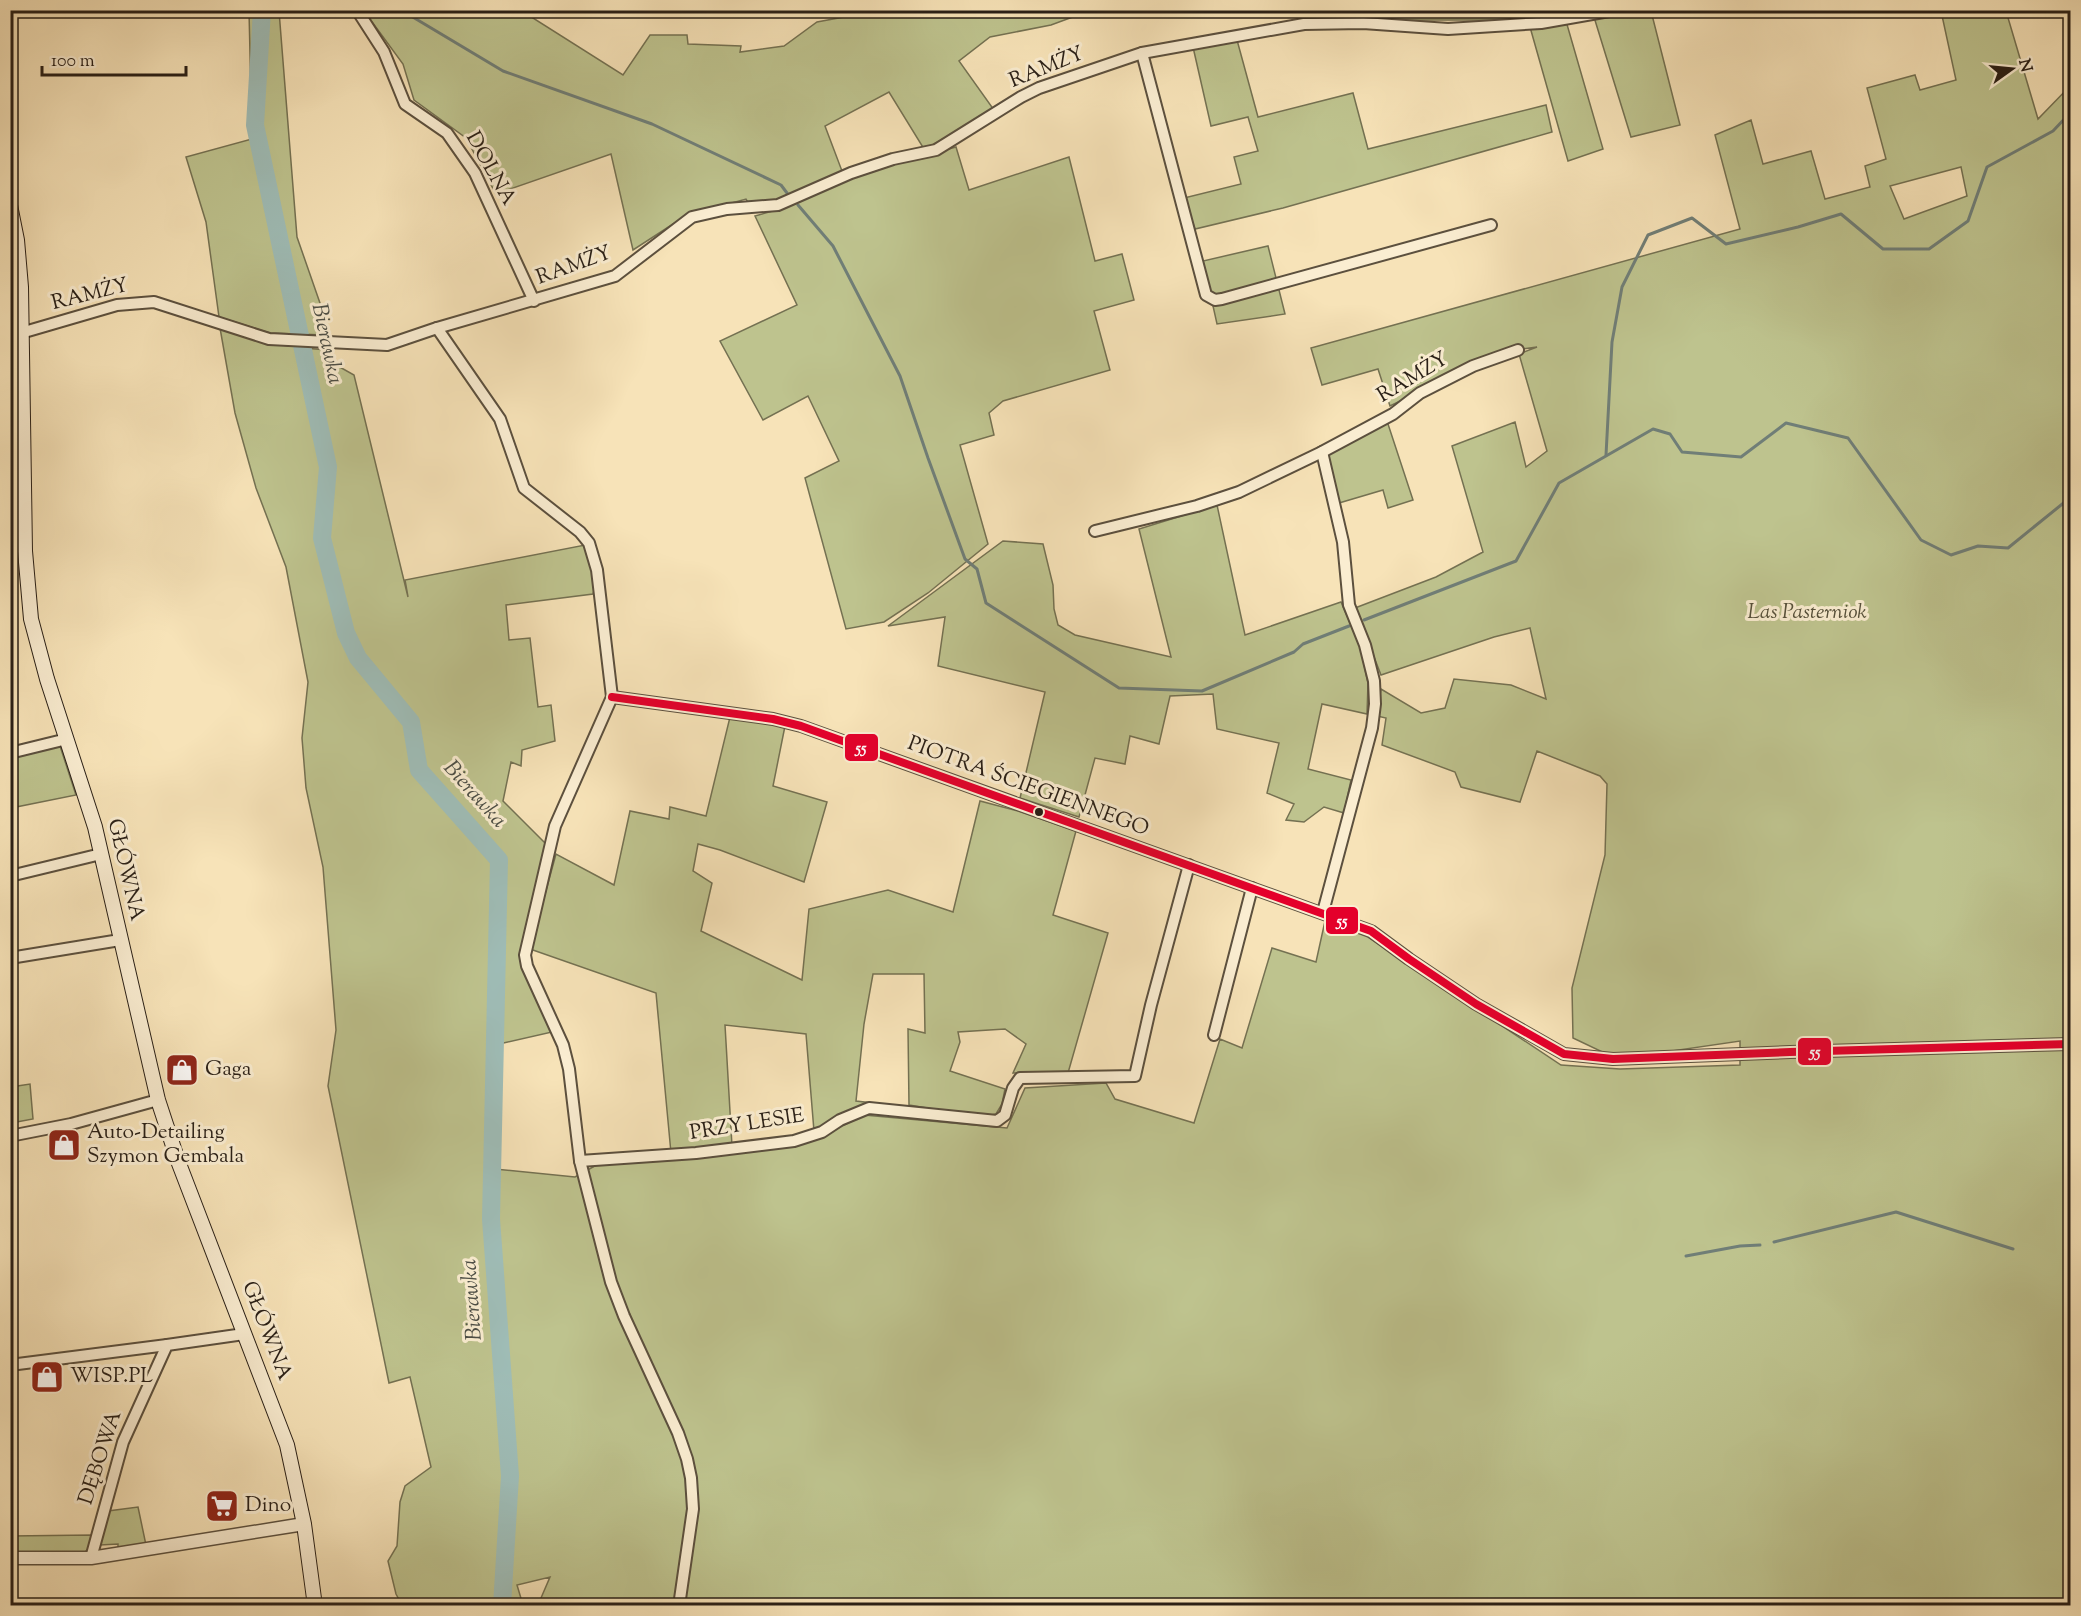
<svg xmlns="http://www.w3.org/2000/svg" width="2081" height="1616" viewBox="0 0 2081 1616" font-family="'Sorts Mill Goudy',serif">
<style>
.green{fill:#bec38e;stroke:#747152;stroke-width:1.5;fill-rule:evenodd}
.lines{fill:none;stroke-linecap:round;stroke-linejoin:round}
.stream{stroke:#707e77;stroke-width:3}
.river{stroke:#9fbdb7;stroke-width:18}
.minor-casing{stroke:#5c503e;stroke-width:14}
.tertiary-casing{stroke:#5c503e;stroke-width:15}
.secondary-casing{stroke:#291f16;stroke-width:16}
.minor{stroke:#faedd1;stroke-width:10}
.tertiary{stroke:#faedd1;stroke-width:12}
.secondary{stroke:#faedd1;stroke-width:14}
.bus-1-casing{stroke:#faedd1;stroke-width:12}
.bus-1{stroke:#e4002b;stroke-width:8}
.bus-dot{fill:#291f16;stroke:#faedd1;stroke-width:2}
.labels{text-anchor:middle;dominant-baseline:central;stroke-width:6;stroke-linejoin:round;paint-order:stroke}
.street-label{font-size:21px;fill:#291f16;stroke:#faedd1}
.park-label{font-size:21px;font-style:italic;fill:#56503a;stroke:#faedd1}
.poi-label{font-size:21px;fill:#291f16;stroke:#faedd1;text-anchor:start}
.water-label{font-size:22px;font-style:italic;fill:#4c4e46;stroke:#faedd1}
.line-badge{stroke:#faedd1;stroke-width:2}
.badge-label{font-size:16px;text-anchor:middle;font-weight:bold;fill:#fff}
</style>
<rect width="100%" height="100%" fill="#f7e3b8"/>
<filter id="stains"><feTurbulence type="fractalNoise" baseFrequency=".00333" numOctaves="4"/><feColorMatrix values="0 0 0 0 .2 0 0 0 0 .09 0 0 0 0 .02 0 0 0 .5 -.17"/></filter>
<radialGradient id="worn" r=".72"><stop offset=".6" stop-color="#630" stop-opacity="0"/><stop offset="1" stop-color="#630" stop-opacity=".3"/></radialGradient>
<g class="green">
<polygon points="249,11 279,11 297,237 321,306 325,335 270,333 219,317 206,222 186,157 252,139"/>
<polygon points="364,11 522,11 623,75 650,35 687,35 688,44 741,46 740,52 784,46 817,22 860,14 864,11 1089,11 1051,25 990,37 959,61 994,110 952,135 924,149 889,92 825,126 842,171 780,199 749,204 746,199 687,215 633,250 611,154 496,194 466,138 414,100 403,64"/>
<polygon points="1366,11 1594,11 1541,20 1367,20"/>
<polygon points="1633,11 1651,11 1680,125 1631,137 1594,17"/>
<path d="M 1941,11 L 2006,11 L 2038,119 L 2070,86 L 2070,1605 L 538,1605 L 550,1577 L 517,1585 L 523,1605 L 402,1605 L 396,1594 L 388,1561 L 397,1546 L 400,1502 L 405,1486 L 431,1467 L 410,1377 L 389,1383 L 328,1086 L 336,1030 L 323,867 L 306,788 L 302,738 L 308,682 L 286,567 L 256,488 L 235,413 L 220,328 L 271,344 L 301,347 L 326,467 L 321,543 L 344,634 L 355,655 L 366,670 L 352,636 L 326,539 L 331,468 L 303,348 L 328,350 L 329,361 L 354,375 L 408,597 L 405,580 L 585,545 C 589,559 599,580 593,594 L 506,605 L 509,640 L 530,638 L 538,707 L 551,705 L 555,741 L 522,750 L 521,766 L 511,762 L 503,801 L 546,844 L 530,918 L 520,953 L 552,1032 L 499,1044 L 502,858 L 465,812 L 466,832 L 494,861 L 491,1258 L 494,1334 L 500,1310 L 495,1169 L 575,1177 L 602,1162 L 820,1137 L 864,1115 L 1007,1128 L 1025,1088 L 1106,1083 L 1115,1099 L 1194,1123 L 1220,1039 L 1242,1048 L 1272,948 L 1316,962 L 1325,921 L 1368,937 L 1561,1065 L 1620,1069 L 1740,1065 L 1740,1041 L 1617,1059 L 1573,1038 L 1572,988 L 1605,855 L 1607,784 L 1600,776 L 1537,751 L 1520,802 L 1461,787 L 1455,772 L 1382,745 L 1386,718 L 1377,716 L 1381,689 L 1421,713 L 1445,708 L 1454,679 L 1511,685 L 1546,699 L 1530,628 L 1494,637 L 1381,675 L 1355,608 L 1436,577 L 1483,552 L 1452,446 L 1515,422 L 1526,467 L 1547,451 L 1519,354 L 1537,347 L 1500,352 L 1390,406 L 1378,369 L 1322,385 L 1311,348 L 1740,229 L 1715,135 L 1751,120 L 1763,164 L 1811,151 L 1825,199 L 1870,187 L 1865,166 L 1886,159 L 1867,88 L 1915,75 L 1920,90 L 1956,80 ZM 1961,167 L 1967,196 L 1904,219 L 1890,186 Z"/>
<polygon points="1566,21 1603,149 1568,161 1530,27"/>
<polygon points="1237,40 1258,117 1353,93 1368,149 1546,105 1552,132 1283,208 1195,229 1184,198 1241,184 1234,157 1258,151 1248,117 1211,126 1193,47"/>
<polygon points="956,147 969,190 1069,157 1095,261 1122,254 1134,300 1094,311 1110,370 1003,401 989,413 994,435 960,445 988,544 928,593 884,622 846,629 805,478 839,461 808,396 763,420 720,341 797,305 755,216 783,208 854,175"/>
<polygon points="1268,246 1285,314 1217,324 1203,261"/>
<polygon points="1387,421 1413,500 1388,508 1383,490 1339,503 1328,455"/>
<polygon points="1217,505 1245,635 1341,602 1360,646 1368,683 1367,714 1322,704 1308,769 1351,780 1344,813 1324,807 1304,822 1286,820 1294,804 1267,793 1279,743 1217,729 1213,694 1170,696 1159,744 1130,736 1125,764 1095,758 1079,817 1020,798 1045,692 938,666 945,617 888,626 1003,541 1043,544 1053,585 1054,609 1058,625 1075,635 1171,657 1139,529"/>
<polygon points="730,717 785,726 773,786 827,802 804,882 720,850 698,844 693,871 712,883 701,931 802,980 809,909 888,890 953,912 980,801 1018,811 1076,831 1053,915 1108,933 1068,1073 1013,1073 1026,1044 1005,1029 958,1032 960,1042 950,1071 1005,1089 1002,1104 996,1114 982,1117 909,1105 908,1029 925,1033 924,974 873,974 864,1024 856,1101 873,1103 814,1131 806,1034 725,1025 732,1146 671,1153 656,993 530,949 556,854 614,885 630,811 669,819 670,807 706,816"/>
<polygon points="60,746 76,795 11,808 11,756"/>
<polygon points="30,1084 33,1119 11,1123 11,1087"/>
<polygon points="138,1507 146,1545 118,1548 118,1544 100,1545 108,1511"/>
<polygon points="93,1535 90,1547 85,1552 11,1553 10,1536"/>
</g>
<g class="lines">
<g class="stream">
<polyline points="401,10 503,71 652,124 781,185 787,193"/>
<polyline points="798,205 833,246 900,376 928,458 965,559 977,569 986,603 1119,688 1202,691 1294,652 1303,644 1349,626"/>
<polyline points="1606,455 1612,342 1622,287 1648,235 1692,218 1726,244 1798,227 1841,214 1883,249 1929,249 1968,221 1987,167 2053,131 2070,113"/>
<polyline points="1364,620 1516,561 1559,483 1653,429 1670,434 1682,452 1741,457 1786,423 1848,438 1921,540 1951,555 1978,546 2008,548 2066,501"/>
<polyline points="1774,1242 1896,1212 2013,1249"/>
<polyline points="1686,1256 1740,1246 1760,1245"/>
</g>
<polyline class="river" points="262,10 255,125 328,467 322,538 346,633 358,658 411,722 419,770 499,860 491,1219 510,1476 502,1606"/>
<g class="minor-casing">
<g id="minor">
<polyline points="357,10 384,52 405,104 447,133 475,173 534,301"/>
<polyline points="1142,53 1206,295 1215,300 1222,299 1491,225"/>
<polyline points="437,328 500,419 524,488 580,532 589,543 597,570 612,697 555,826 525,955 527,966 563,1045 569,1069 580,1161 611,1282 624,1316 678,1433 687,1459 691,1478 693,1509 679,1606"/>
<polyline points="21,333 117,305 154,302 269,339 387,345 437,328 615,276 692,217 727,209 778,205 851,173 893,159 936,150 1021,97 1039,88 1142,53 1304,24 1363,23 1448,29 1541,23 1615,10"/>
<polyline points="1322,452 1343,542 1349,605 1365,645 1374,681 1375,704 1372,728 1323,912"/>
<polyline points="10,482 23,478"/>
<polyline points="1095,531 1197,506 1239,492 1322,452 1393,414 1420,393 1473,366 1518,350"/>
<polyline points="612,697 773,719 801,726 1371,931 1409,959 1476,1004 1564,1054 1613,1059 1790,1052 2070,1044"/>
<polyline points="10,753 67,739"/>
<polyline points="10,876 101,854"/>
<polyline points="10,958 120,940"/>
<polyline points="1214,1035 1252,888"/>
<polyline points="10,1136 71,1124 158,1100"/>
<polyline points="580,1161 696,1153 794,1141 822,1132 840,1120 869,1108 997,1121 1005,1115 1013,1088 1020,1078 1135,1076 1151,1005 1189,865"/>
<polyline points="10,1365 167,1345"/>
<polyline points="91,1558 123,1442 167,1345 244,1334"/>
</g>
</g>
<g class="tertiary-casing">
<polyline id="tertiary" points="10,1558 91,1558 304,1524"/>
</g>
<g class="secondary-casing">
<polyline id="secondary" points="10,205 17,240 21,287 25,551 31,619 47,679 95,827 158,1100 178,1161 287,1445 304,1524 315,1606"/>
</g>
<use href="#minor" class="minor"/>
<use href="#tertiary" class="tertiary"/>
<use href="#secondary" class="secondary"/>
<g class="bus-1-casing">
<polyline id="bus-1" points="612,697 773,719 801,726 1371,931 1409,959 1476,1004 1564,1054 1613,1059 1790,1052 2070,1044"/>
</g>
<use href="#bus-1" class="bus-1"/>
</g>
<defs>
<g id="shop-square" transform="scale(1.725)"><rect x="-9" y="-9" width="18" height="18" rx="4" fill="#8f2418" stroke="#faedd1"/><path d="M-5-2.5h2.3a2.7 3.5 0 0 1 5.4 0H5L5.5 6h-11ZM-1.5-2.5h3a1.5 2.3 0 0 0-3 0Z" fill="#fff"/></g>
<g id="supermarket-square" transform="scale(1.725)"><rect x="-9" y="-9" width="18" height="18" rx="4" fill="#8f2418" stroke="#faedd1"/><path d="M-6-5.5h2.5l.6 2H6L4.5 2H-2.5L-4.4-4H-6ZM-1.5 3.2a1.3 1.3 0 1 0 .1 0ZM3 3.2a1.3 1.3 0 1 0 .1 0Z" fill="#fff"/></g>
</defs>
<g fill-rule="evenodd">
<use href="#shop-square" x="182" y="1070"/>
<use href="#shop-square" x="64" y="1145"/>
<use href="#shop-square" x="47" y="1377"/>
<use href="#supermarket-square" x="222" y="1506"/>
</g>
<circle class="bus-dot" cx="1039" cy="812" r="5"/>
<g class="labels">
<g class="street-label">
<text transform="translate(1047 68) rotate(-22)">RAMŻY</text>
<text transform="translate(490 169) rotate(61)">DOLNA</text>
<text transform="translate(574 266) rotate(-20)">RAMŻY</text>
<text transform="translate(90 295) rotate(-14)">RAMŻY</text>
<text transform="translate(1413 378) rotate(-31)">RAMŻY</text>
<text transform="translate(1028 787) rotate(20)">PIOTRA ŚCIEGIENNEGO</text>
<text transform="translate(125 870) rotate(77)">GŁÓWNA</text>
<text transform="translate(747 1125) rotate(-9)">PRZY LESIE</text>
<text transform="translate(266 1331) rotate(69)">GŁÓWNA</text>
<text transform="translate(101 1458) rotate(-72)">DĘBOWA</text>
</g>
<g class="park-label">
<text x="1807" y="613">Las Pasterniok</text>
</g>
<g class="poi-label">
<text x="205" y="1070">Gaga</text>
<text x="87" y="1133">Auto-Detailing<tspan x="87" dy="24">Szymon Gembala</tspan></text>
<text x="70" y="1377">WISP.PL</text>
<text x="245" y="1506">Dino</text>
</g>
<g class="water-label">
<text transform="translate(326 344) rotate(78)">Bierawka</text>
<text transform="translate(474 795) rotate(48)">Bierawka</text>
<text transform="translate(473 1300) rotate(-94)">Bierawka</text>
</g>
</g>
<g class="line-badge">
<rect x="844" y="733" width="35" height="29" rx="6" fill="#e4002b"/>
<rect x="1325" y="906" width="34" height="29" rx="6" fill="#e4002b"/>
<rect x="1797" y="1037" width="35" height="29" rx="6" fill="#e4002b"/>
</g>
<g class="badge-label">
<text x="861" y="753">55</text>
<text x="1342" y="926">55</text>
<text x="1815" y="1057">55</text>
</g>
<rect width="2081" height="1616" fill="none" stroke="#f7e3b8" stroke-width="36"/>
<rect x="12" y="12" width="2057" height="1592" fill="none" stroke="#291f16" stroke-width="3"/>
<rect x="18" y="18" width="2045" height="1580" fill="none" stroke="#291f16" stroke-width="1.5"/>
<g transform="translate(2012 69) rotate(75)" stroke="#faedd1" stroke-width="4.5" paint-order="stroke">
<path d="M0-4.5L10 22L0 15L-10 22Z" fill="#291f16"/>
<text y="-9" font-size="16" font-weight="bold" text-anchor="middle" fill="#291f16">N</text>
</g>
<path d="M42 66v9h144v-9" fill="none" stroke="#291f16" stroke-width="3"/>
<text x="51" y="66" font-size="18" fill="#291f16" stroke="#faedd1" stroke-width="4.5" paint-order="stroke">100 m</text>
<rect width="100%" height="100%" filter="url(#stains)"/>
<rect width="100%" height="100%" fill="url(#worn)"/>
</svg>
